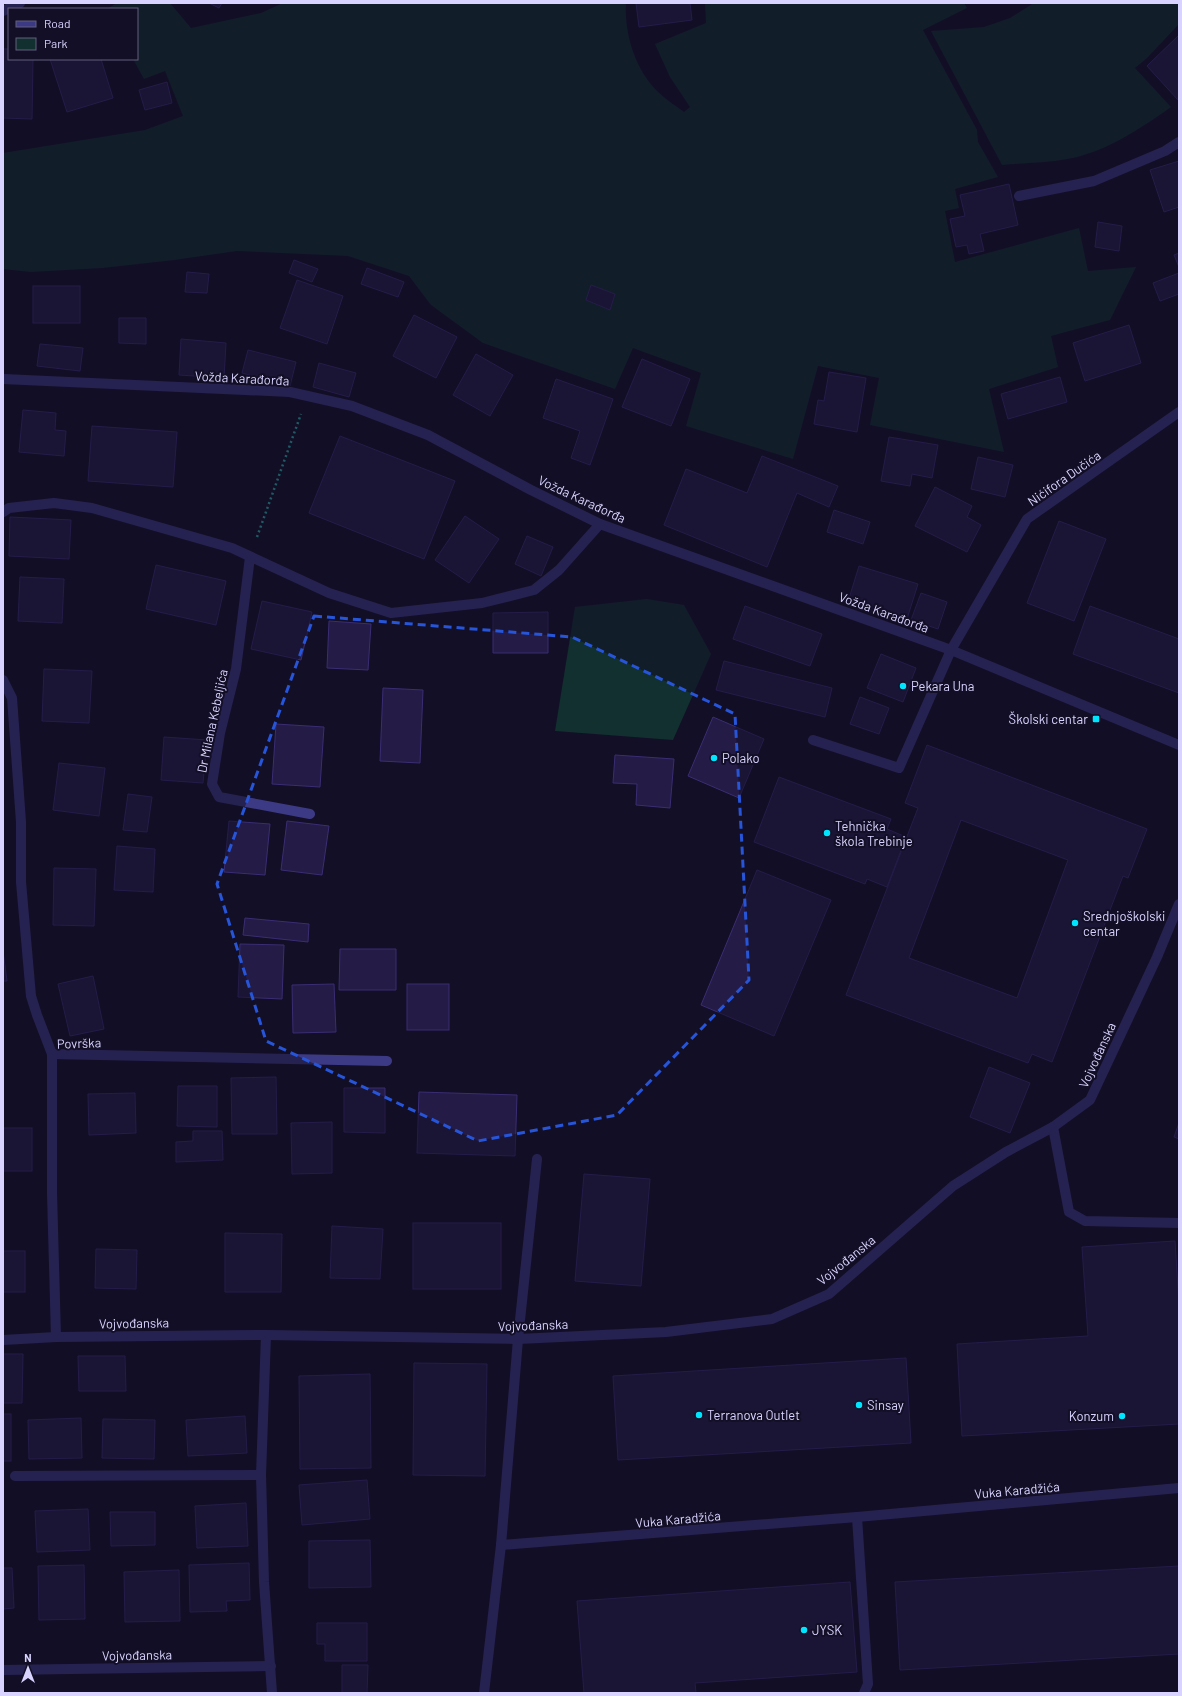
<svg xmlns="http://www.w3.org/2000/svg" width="1182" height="1696" viewBox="0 0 1182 1696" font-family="Barlow,sans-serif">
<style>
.green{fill:#12302f}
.building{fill:#241b47;stroke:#3b2d73;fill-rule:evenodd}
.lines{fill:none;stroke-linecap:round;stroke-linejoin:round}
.path{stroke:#2fb8b0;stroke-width:2.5;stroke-dasharray:2 3;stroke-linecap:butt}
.minor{stroke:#3d3a85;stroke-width:10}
.tertiary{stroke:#3d3a85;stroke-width:10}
.marked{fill:none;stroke:#2655da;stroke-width:3;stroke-dasharray:8 5;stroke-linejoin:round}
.poi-dot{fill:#00e5ff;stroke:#130f26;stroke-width:1.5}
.labels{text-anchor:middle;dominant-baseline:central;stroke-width:4;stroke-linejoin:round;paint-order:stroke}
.street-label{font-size:13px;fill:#d9d4ff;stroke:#130f26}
.poi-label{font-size:13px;fill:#d9d4ff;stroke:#130f26;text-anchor:start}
</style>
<rect width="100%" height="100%" fill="#130f26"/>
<g class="green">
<path d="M 117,3 L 170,3 L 191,28 L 261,13 L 283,3 L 626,3 C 624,33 635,69 657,91 C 665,99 675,105 684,112 L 690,107 L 670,77 L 655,44 L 706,23 L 705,3 L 964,3 L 967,8 L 923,30 L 977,130 L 978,142 L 998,177 L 955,189 L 959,208 L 945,211 L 955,262 L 1079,228 L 1088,271 L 1136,267 L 1110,320 L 1051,336 L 1058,367 L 989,389 L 1004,452 L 870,425 L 879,378 L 818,366 L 793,459 L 686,426 L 701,373 L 633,348 L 615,389 L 483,343 L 431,305 L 409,276 L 348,256 L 237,251 L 174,260 L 102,268 L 31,272 L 3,269 L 3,153 L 145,130 L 183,116 L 165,71 L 144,79 L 133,59 L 137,59 L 137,9 L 107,9 Z"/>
<path d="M 1034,3 L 1179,3 L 1179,24 L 1147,58 L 1135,68 L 1171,107 C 1140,129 1104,153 1067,159 C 1046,163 1023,163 1002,165 L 931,31 L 984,27 L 1010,18 Z"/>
<polygon points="647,599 684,605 711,654 673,740 555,731 575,607"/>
</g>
<g class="building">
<polygon points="209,3 222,3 219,8"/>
<polygon points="636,3 690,3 692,20 639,27"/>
<polygon points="1178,36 1179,37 1178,100 1147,66"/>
<polygon points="3,49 9,49 9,59 33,59 32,119 3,118"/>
<polygon points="50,59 101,59 113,98 67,112"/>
<polygon points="167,82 172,103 145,110 139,90"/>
<polygon points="1179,161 1179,207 1164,212 1150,170"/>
<polygon points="1009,184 1018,225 980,234 984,251 969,254 967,245 956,247 950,219 965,216 960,195"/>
<polygon points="1098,222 1122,226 1119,251 1095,247"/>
<polygon points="1179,253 1179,267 1174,255"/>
<polygon points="294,260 318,269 312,282 289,273"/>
<polygon points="367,268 404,282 398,297 361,284"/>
<polygon points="187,272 209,274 207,293 185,292"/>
<polygon points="1179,273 1179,294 1160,301 1153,283"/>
<polygon points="297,280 343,296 327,344 280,328"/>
<polygon points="591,285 615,294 610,310 586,300"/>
<rect x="33" y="286" width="47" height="37"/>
<polygon points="414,315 457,337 436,378 393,356"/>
<polygon points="119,318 146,318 146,344 119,343"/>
<polygon points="1129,325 1141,363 1085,381 1073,343"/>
<polygon points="181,339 226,343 224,378 179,375"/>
<polygon points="40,344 83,348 80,371 37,366"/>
<polygon points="248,350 296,362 290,386 242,373"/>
<polygon points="476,354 513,375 490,416 453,395"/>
<polygon points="642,359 690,379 671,426 622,407"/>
<polygon points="319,363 356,373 349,397 313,387"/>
<polygon points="829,372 866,378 857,432 814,424 818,400 824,401"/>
<polygon points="1060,377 1067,402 1008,419 1001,394"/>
<polygon points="556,379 613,399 590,465 571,458 580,431 543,418"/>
<polygon points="23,410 56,413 55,430 66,431 64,456 19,452"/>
<polygon points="92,426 177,432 173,487 88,481"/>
<polygon points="340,436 455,481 424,559 309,513"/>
<polygon points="889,437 938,445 932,478 912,474 910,486 881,481"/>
<polygon points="762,456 838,486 829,507 797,493 767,567 664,525 686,469 747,493"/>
<polygon points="978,457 1013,465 1005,497 971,489"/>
<polygon points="935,487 972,506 967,517 981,525 967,552 915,526"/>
<polygon points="834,510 870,522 863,544 827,532"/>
<polygon points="465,516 499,539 469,583 435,560"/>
<polygon points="10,517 71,520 69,559 9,556"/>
<polygon points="1059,521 1106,539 1074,621 1027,603"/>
<polygon points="527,536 553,547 541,576 515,564"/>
<polygon points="156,565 226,581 216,625 146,609"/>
<polygon points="859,566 918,584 906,622 847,605"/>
<polygon points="20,577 64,579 62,623 18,621"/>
<polygon points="921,593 947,602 938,629 911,620"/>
<polygon points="262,601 312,612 301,660 251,649"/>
<polygon points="745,606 822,634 810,666 733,639"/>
<polygon points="1090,606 1179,639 1179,693 1073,654"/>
<polygon points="548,612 548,653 493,653 493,613"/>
<polygon points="329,621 371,624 368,670 327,668"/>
<polygon points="881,654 916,668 903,702 867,688"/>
<polygon points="724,661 832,688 825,717 716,690"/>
<polygon points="44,669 92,671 89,723 42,721"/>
<polygon points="383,688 423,690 420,763 380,761"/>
<polygon points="860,697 889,708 879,734 850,724"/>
<polygon points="713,717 764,739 739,798 688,776"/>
<polygon points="276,724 324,727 320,787 272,784"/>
<polygon points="164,737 207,740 203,783 161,780"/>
<path d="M 927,745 L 1147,829 L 1128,878 L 1123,876 L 1052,1062 L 1032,1054 L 1028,1063 L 846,995 L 918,808 L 905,803 ZM 961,820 L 1068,860 L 1017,998 L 909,958 Z"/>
<polygon points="615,755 674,759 670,808 636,805 637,784 613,783"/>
<polygon points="59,763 105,768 99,816 53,810"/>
<polygon points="779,777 891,819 887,829 906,837 887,887 867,879 865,884 754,842"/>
<polygon points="128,794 152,797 147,832 123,830"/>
<polygon points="229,821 270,824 265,875 224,872"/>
<polygon points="287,821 329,826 322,875 281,870"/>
<polygon points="117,846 155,849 153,892 114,890"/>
<polygon points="54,868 96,869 94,926 53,925"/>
<polygon points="757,870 831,900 774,1036 701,1005"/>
<polygon points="245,918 309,924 308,942 243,935"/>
<polygon points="240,944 284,945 282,999 238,997"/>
<polygon points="340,949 396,949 396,990 339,990"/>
<polygon points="3,951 7,981 3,981"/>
<polygon points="93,976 104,1029 70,1036 58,984"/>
<polygon points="334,984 336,1032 293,1033 292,985"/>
<rect x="407" y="984" width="42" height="46"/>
<polygon points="989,1067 1030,1083 1010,1133 970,1117"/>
<polygon points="276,1077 277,1134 232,1134 231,1078"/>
<polygon points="178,1086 217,1086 217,1127 177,1126"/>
<polygon points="344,1088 385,1088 385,1133 344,1132"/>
<polygon points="419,1092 517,1095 515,1156 417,1153"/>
<polygon points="135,1093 136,1133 89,1135 88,1094"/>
<polygon points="332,1122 332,1173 292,1174 291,1123"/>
<polygon points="1179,1123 1179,1139 1174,1137"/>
<rect x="3" y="1128" width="29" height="43"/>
<polygon points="193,1131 222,1131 223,1160 176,1162 176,1142 193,1141"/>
<polygon points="584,1174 650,1179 641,1286 575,1281"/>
<rect x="413" y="1223" width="88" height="66"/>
<polygon points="332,1226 383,1229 380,1279 330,1278"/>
<polygon points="225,1233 282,1234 281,1292 225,1292"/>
<polygon points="1175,1241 1179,1305 1179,1424 962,1436 957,1344 1088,1336 1082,1247"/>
<polygon points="96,1249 137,1250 136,1289 95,1288"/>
<rect x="3" y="1251" width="22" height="41"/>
<polygon points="3,1354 23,1354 22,1403 3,1403"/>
<polygon points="78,1356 125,1356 126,1391 79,1391"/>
<polygon points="906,1358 911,1443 618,1460 613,1376"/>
<polygon points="414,1363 487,1364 485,1476 413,1475"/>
<polygon points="370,1374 371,1468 300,1469 299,1376"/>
<rect x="3" y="1414" width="8" height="47"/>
<polygon points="245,1416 247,1453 188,1456 186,1420"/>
<polygon points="81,1418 82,1458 29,1459 28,1420"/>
<polygon points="103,1419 155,1420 154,1459 102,1458"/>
<polygon points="367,1480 370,1519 302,1525 299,1485"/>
<polygon points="246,1503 248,1546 197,1548 195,1506"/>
<polygon points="88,1509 90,1550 37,1552 35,1511"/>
<polygon points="110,1512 155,1512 155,1545 111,1546"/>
<polygon points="370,1540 371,1587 309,1588 309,1541"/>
<polygon points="249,1563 250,1600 226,1601 227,1611 190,1612 189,1565"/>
<polygon points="84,1565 85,1619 39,1620 38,1566"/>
<polygon points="1179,1566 1179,1654 900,1670 895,1582"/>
<polygon points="3,1568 12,1568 14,1608 3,1609"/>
<polygon points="179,1570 180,1621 125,1622 124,1572"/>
<polygon points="850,1582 857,1672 695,1683 696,1693 584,1693 577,1601"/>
<polygon points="317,1623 367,1623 367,1661 325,1661 325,1644 317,1644"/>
<polygon points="342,1665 368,1665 367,1693 342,1693"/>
</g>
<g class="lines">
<polyline class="path" points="257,537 301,414"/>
<g class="minor">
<polyline points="3,11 20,3"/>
<polyline points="1019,196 1094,181 1165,151 1179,142"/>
<polyline points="3,512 9,508 54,503 92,508 232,548 329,593 391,613 482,603 534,590 559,570 600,524"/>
<polyline points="250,557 236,669 220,733 212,784 219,797 310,814"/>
<polyline points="3,680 12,698 21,822 21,882 31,996 37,1015 52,1054 52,1193 56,1337"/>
<polyline points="813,740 899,768 951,650 1027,519 1179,412"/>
<polyline points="52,1054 387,1061"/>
<polyline points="1053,1127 1069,1212 1085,1221 1179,1223"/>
<polyline points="266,1335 261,1475 264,1582 272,1693"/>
<polyline points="3,1340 56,1337 266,1335 518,1339 666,1332 772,1319 829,1294 953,1186 1006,1152 1053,1127 1090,1100 1157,957 1179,904"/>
<polyline points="15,1476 261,1475"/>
<polyline points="857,1517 868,1684 864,1693"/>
<polyline points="501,1545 857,1517 1179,1488"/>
<polyline points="3,1670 271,1666"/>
<polyline points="484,1693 501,1545 518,1339 537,1159"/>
</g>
<polyline class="tertiary" points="3,379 290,392 352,406 428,435 531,490 600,524 951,650 1179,745"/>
</g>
<path d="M0 0H1182V1696H0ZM 314,616 L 572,637 L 735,714 L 749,980 L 617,1115 L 478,1141 L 266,1041 L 217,884 Z" fill="#130f26" fill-opacity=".55" fill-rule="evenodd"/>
<path class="marked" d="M 314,616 L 572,637 L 735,714 L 749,980 L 617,1115 L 478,1141 L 266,1041 L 217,884 Z"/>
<g class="poi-dot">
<circle cx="903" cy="686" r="4"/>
<rect x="1092" y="715" width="8" height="8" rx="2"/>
<circle cx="714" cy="758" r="4"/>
<circle cx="827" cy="833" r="4"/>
<circle cx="1075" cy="923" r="4"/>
<circle cx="859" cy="1405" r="4"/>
<circle cx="699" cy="1415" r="4"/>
<circle cx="1122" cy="1416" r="4"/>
<circle cx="804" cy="1630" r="4"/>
</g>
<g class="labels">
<g class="street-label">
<text transform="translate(242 378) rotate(3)">Vožda Karađorđa</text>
<text transform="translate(1064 478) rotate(-35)">Nićifora Dučića</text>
<text transform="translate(582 499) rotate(25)">Vožda Karađorđa</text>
<text transform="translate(884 612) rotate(20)">Vožda Karađorđa</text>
<text transform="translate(212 721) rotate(-78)">Dr Milana Kebeljića</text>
<text transform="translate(79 1043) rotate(-2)">Površka</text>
<text transform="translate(1097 1055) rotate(-65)">Vojvođanska</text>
<text transform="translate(846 1260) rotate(-39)">Vojvođanska</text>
<text transform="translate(134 1323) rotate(-1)">Vojvođanska</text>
<text transform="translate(533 1325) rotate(-2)">Vojvođanska</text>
<text transform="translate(1017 1490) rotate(-5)">Vuka Karadžića</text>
<text transform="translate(678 1519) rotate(-5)">Vuka Karadžića</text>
<text transform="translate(137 1655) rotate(-1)">Vojvođanska</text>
</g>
<g class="poi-label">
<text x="911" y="686">Pekara Una</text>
<text x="1088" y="719" text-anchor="end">Školski centar</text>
<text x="722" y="758">Polako</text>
<text x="835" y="826">Tehnička<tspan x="835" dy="15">škola Trebinje</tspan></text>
<text x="1083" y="916">Srednjoškolski<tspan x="1083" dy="15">centar</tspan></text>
<text x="867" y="1405">Sinsay</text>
<text x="707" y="1415">Terranova Outlet</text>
<text x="1114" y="1416" text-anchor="end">Konzum</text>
<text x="812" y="1630">JYSK</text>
</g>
</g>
<rect width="1182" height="1696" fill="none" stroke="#d9d4ff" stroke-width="8"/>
<rect x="8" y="8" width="130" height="52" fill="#130f26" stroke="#625e7d"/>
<rect x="16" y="21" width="20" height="6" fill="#3d3a85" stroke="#625e7d"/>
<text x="44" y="28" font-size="12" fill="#d9d4ff">Road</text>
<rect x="16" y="38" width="20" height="12" fill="#12302f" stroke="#625e7d"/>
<text x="44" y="48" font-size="12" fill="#d9d4ff">Park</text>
<g transform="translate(28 1668)" stroke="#130f26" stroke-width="3" paint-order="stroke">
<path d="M0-3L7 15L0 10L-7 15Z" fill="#d9d4ff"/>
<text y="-6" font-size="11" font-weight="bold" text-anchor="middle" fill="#d9d4ff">N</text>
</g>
</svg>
